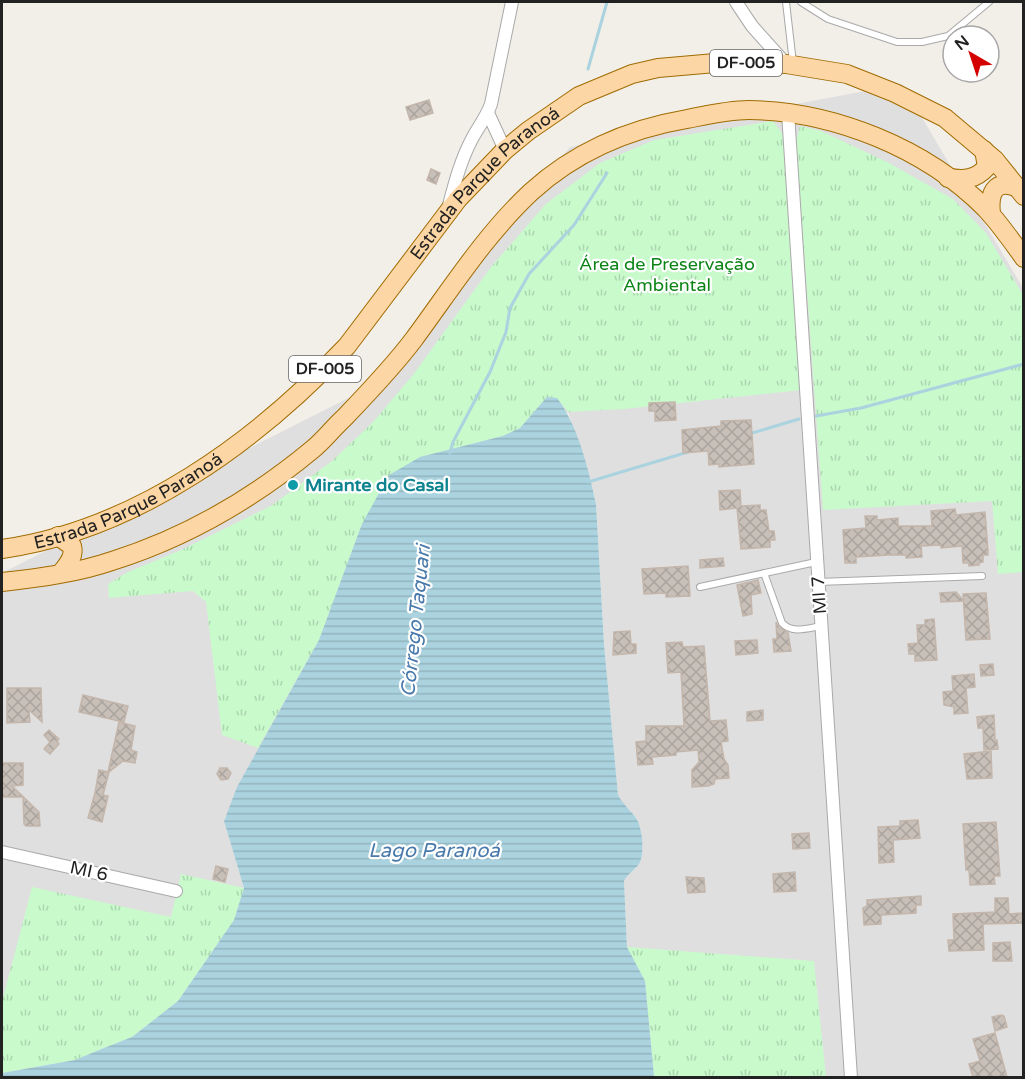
<svg xmlns="http://www.w3.org/2000/svg" width="1025" height="1079" viewBox="0 0 1025 1079" font-family="'Varela Round',sans-serif">
<style>
.residential{fill:#e0dfdf}
.park{fill:url(#park-tufts)}
.water{fill:url(#water-rules)}
.lines{fill:none;stroke-linecap:round;stroke-linejoin:round}
.stream{stroke:#aad3df;stroke-width:3}
.building{fill:url(#building-cross-hatch);stroke:#c4b6ab;stroke-width:1.5}
.service-casing{stroke:#a9a9a9;stroke-width:8}
.minor-casing{stroke:#a9a9a9;stroke-width:14}
.primary-casing{stroke:#a06b00;stroke-width:20}
.service{stroke:#fff;stroke-width:6}
.minor{stroke:#fff;stroke-width:12}
.primary{stroke:#fcd6a4;stroke-width:18}
.culture-dot{fill:#0f9aa8;stroke:#fff;stroke-width:2}
.labels{text-anchor:middle;dominant-baseline:central;stroke-width:4.5;stroke-linejoin:round;paint-order:stroke}
.shield{fill:#fff;stroke:#646464;stroke-width:1.5}
.shield-label{font-size:16px;font-weight:bold;fill:#222}
.street-label{font-size:18px;fill:#222;stroke:#fff}
.park-label{font-size:18px;fill:#0c8416;stroke:#fff}
.culture-label{font-size:18px;font-weight:bold;fill:#0d838f;stroke:#fff;text-anchor:start}
.water-label{font-size:20px;font-style:italic;fill:#4a7aab;stroke:#fff}
</style>
<defs>
<pattern id="park-tufts" width="24" height="20" patternUnits="userSpaceOnUse" patternTransform="scale(1.5)"><rect width="24" height="20" fill="#c8facc"/><path d="M3 7l-1-3M5 7V3M7 7l1-3M15 17l-1-3M17 17v-4M19 17l1-3" fill="none" stroke="#acd6af"/></pattern>
<pattern id="water-rules" width="6" height="5" patternUnits="userSpaceOnUse" patternTransform="scale(1.5)"><rect width="6" height="5" fill="#aad3df"/><path d="M0 2.5h6" fill="none" stroke="#92b5bf"/></pattern>
<pattern id="building-cross-hatch" width="8" height="8" patternUnits="userSpaceOnUse" patternTransform="scale(1.5)"><rect width="8" height="8" fill="#c7bfb8"/><path d="M0 0l8 8M0 8l8-8" fill="none" stroke="#aba49e"/></pattern>
</defs>
<rect width="100%" height="100%" fill="#f2efe9"/>
<polygon class="residential" points="902,84 1023,288 1023,1077 654,1077 645,981 627,947 624,881 626,876 637,868 637,819 624,806 618,796 604,644 596,504 591,481 568,412 319,640 238,787 224,820 244,888 234,920 197,973 2,1073 2,573 376,384 570,147"/>
<g class="park">
<polygon points="773,121 790,144 802,390 624,409 568,412 557,398 547,397 520,428 503,436 420,457 362,524 319,640 258,748 222,735 206,602 193,591 109,598 108,584 128,572 181,550 271,506 332,461 374,421 413,375 491,267 546,204 600,163 654,140"/>
<polygon points="800,126 821,131 887,162 953,199 986,233 1023,295 1023,572 998,574 992,501 823,510 796,141"/>
<polygon points="181,874 244,888 234,920 178,1001 132,1037 104,1048 75,1060 2,1073 2,1002 32,887 171,917"/>
<polygon points="627,947 814,961 826,1077 654,1077 645,981"/>
</g>
<path class="water" d="M 547,397 L 557,398 C 578,425 589,471 596,504 L 604,644 L 618,795 C 623,804 630,810 636,818 C 642,827 644,848 641,859 C 638,870 628,872 624,881 L 627,947 L 645,981 L 654,1077 L 2,1077 L 2,1073 L 75,1060 L 104,1048 L 132,1037 L 178,1001 L 234,920 L 244,888 L 224,821 L 237,787 L 319,640 L 362,524 L 389,475 L 420,457 L 503,436 L 520,428 Z"/>
<g class="lines">
<g class="stream">
<polyline points="588,69 607,2"/>
<polyline points="816,416 861,408 1024,364"/>
<polyline points="749,434 799,419"/>
<polyline points="450,453 453,442 490,372 506,332 510,308 529,274 574,225 607,173"/>
<polyline points="588,482 688,452"/>
</g>
</g>
<g class="building">
<polygon points="429,100 433,113 410,120 406,107"/>
<polygon points="431,169 440,173 436,184 427,180"/>
<polygon points="675,402 676,420 655,421 655,411 649,411 649,403"/>
<polygon points="751,420 754,464 719,467 719,464 709,465 708,451 683,453 682,430 721,426 721,421"/>
<polygon points="740,490 741,506 760,505 760,510 766,510 769,531 774,531 775,540 770,540 770,547 741,549 737,508 720,510 719,491"/>
<polygon points="955,509 956,515 985,512 988,551 988,555 983,555 983,562 979,563 979,565 969,566 969,563 963,563 962,546 941,548 941,545 921,546 922,557 906,558 906,555 889,555 856,557 856,563 845,563 843,530 866,528 865,516 877,516 877,520 898,518 898,526 932,526 931,511"/>
<polygon points="723,558 724,566 700,568 700,560"/>
<polygon points="688,566 690,596 666,597 666,593 644,594 642,569"/>
<polygon points="758,580 761,593 751,595 752,614 743,616 737,585"/>
<polygon points="956,592 964,601 941,602 940,593"/>
<polygon points="986,593 990,639 966,640 963,594"/>
<polygon points="934,619 937,660 915,661 915,654 909,654 908,644 918,643 917,625 925,625 925,620"/>
<polygon points="776,622 779,627 788,633 791,651 774,652 773,639 777,639"/>
<polygon points="630,631 631,644 636,644 636,653 613,655 614,632"/>
<polygon points="757,640 758,653 736,655 735,641"/>
<polygon points="682,642 683,647 704,646 710,721 726,720 728,741 721,742 724,759 728,765 729,778 715,779 714,784 708,786 692,787 692,770 699,762 698,750 676,752 676,755 652,757 653,764 638,765 636,742 646,741 646,726 684,726 681,672 668,673 666,643"/>
<polygon points="993,664 994,675 981,676 980,665"/>
<polygon points="974,674 975,687 966,688 968,713 954,714 954,707 944,705 943,692 953,691 952,676"/>
<polygon points="7,688 41,688 42,722 29,710 30,722 7,723"/>
<polygon points="83,695 128,706 124,722 79,712"/>
<polygon points="763,710 763,720 747,721 747,712"/>
<polygon points="994,715 995,740 997,740 998,749 984,750 983,728 978,728 977,717"/>
<polygon points="119,722 135,726 131,750 137,752 135,763 123,761 109,772 103,795 108,796 102,822 88,818 95,793 99,770 108,772"/>
<polygon points="49,730 59,739 57,741 59,744 50,754 44,749 50,742 44,735"/>
<polygon points="991,751 992,778 967,779 964,754"/>
<polygon points="2,763 23,763 23,785 12,786 39,812 40,826 26,826 24,824 23,797 2,797"/>
<polygon points="220,768 227,768 231,773 228,779 221,780 217,774"/>
<polygon points="918,820 920,838 893,840 894,862 879,863 878,827 900,826 900,821"/>
<polygon points="996,822 1000,876 994,876 995,884 970,885 969,870 966,870 963,824"/>
<polygon points="809,833 810,848 793,849 792,834"/>
<polygon points="216,866 228,869 225,882 213,879"/>
<polygon points="795,872 796,891 774,892 773,874"/>
<polygon points="686,877 704,878 705,892 688,893"/>
<polygon points="921,896 921,905 916,905 916,913 881,915 881,924 864,925 863,908 867,906 867,900"/>
<polygon points="995,898 1008,898 1009,914 1022,913 1023,923 983,924 984,950 949,951 948,940 954,940 953,914 995,912"/>
<polygon points="1010,942 1012,961 993,961 993,943"/>
<polygon points="1001,1015 1004,1016 1007,1027 995,1031 992,1017"/>
<polygon points="995,1033 1007,1077 973,1077 969,1064 980,1061 973,1039"/>
</g>
<g class="lines">
<g class="service-casing">
<g id="service">
<polyline points="786,2 793,63"/>
<polyline points="801,2 828,19 897,42 922,42 948,36 989,2"/>
<path d="M 764,573 L 782,623 C 792,634 808,628 821,626"/>
<polyline points="818,582 982,576"/>
<polyline points="700,587 816,562"/>
</g>
</g>
<g class="minor-casing">
<g id="minor">
<polyline points="736,2 752,26 786,64"/>
<polyline points="488,113 505,150"/>
<polyline points="788,113 851,1078"/>
<path d="M 449,205 C 455,182 461,159 473,137 C 479,126 487,116 491,104 L 512,2"/>
<polyline points="2,852 176,891"/>
</g>
</g>
<g class="primary-casing">
<g id="primary">
<path d="M 948,178 C 965,180 975,180 987,167 L 984,150"/>
<path d="M 991,214 C 989,195 993,179 1016,187"/>
<path d="M 58,536 L 72,546 C 75,557 67,565 61,573"/>
<path id="s1" d="M 2,549 C 136,530 256,442 347,346 L 458,199 L 505,150 L 528,131 L 579,96 L 632,74 L 658,68 L 727,62 L 786,64 L 847,74 L 895,93 L 945,118 L 995,160 L 1024,196"/>
<path d="M 2,582 C 38,578 77,573 112,561 C 185,538 254,498 313,449 C 324,440 333,428 344,418 C 368,393 393,367 414,339 C 451,289 485,235 531,192 C 576,151 628,129 687,119 C 707,115 728,110 749,110 C 833,111 926,148 986,209 C 1000,224 1012,241 1024,258"/>
</g>
</g>
<use href="#service" class="service"/>
<use href="#minor" class="minor"/>
<use href="#primary" class="primary"/>
</g>
<circle class="culture-dot" cx="293" cy="485" r="6"/>
<g class="labels">
<g class="shield">
<rect x="710" y="50" width="72" height="26" rx="4.5"/>
<rect x="289" y="356" width="72" height="26" rx="4.5"/>
</g>
<g class="shield-label">
<text x="746" y="63">DF-005</text>
<text x="325" y="369">DF-005</text>
</g>
<g class="street-label">
<text stroke="none"><textPath href="#s1" startOffset="622">Estrada Parque Paranoá</textPath></text>
<text stroke="none"><textPath href="#s1" startOffset="136">Estrada Parque Paranoá</textPath></text>
<text transform="translate(819 595) rotate(-94)">MI 7</text>
<text transform="translate(89 871) rotate(12)">MI 6</text>
</g>
<g class="park-label">
<text x="667" y="264">Área de Preservação<tspan x="667" dy="21">Ambiental</tspan></text>
</g>
<g class="culture-label">
<text x="305" y="485">Mirante do Casal</text>
</g>
<g class="water-label">
<text transform="translate(416 621) rotate(-84)">Córrego Taquari</text>
<text x="434" y="851">Lago Paranoá</text>
</g>
</g>
<rect width="1025" height="1079" fill="none" stroke="#222222" stroke-width="6"/>
<g transform="translate(971 54) rotate(321)"><circle r="28" fill="#ffffff" stroke="#a7a7a7" stroke-width="1.5"/>
<path d="M0-4.5L10 22L0 15L-10 22Z" fill="#d40000"/>
<text y="-9" font-size="16" font-weight="bold" text-anchor="middle" fill="#222222">N</text>
</g>
</svg>
